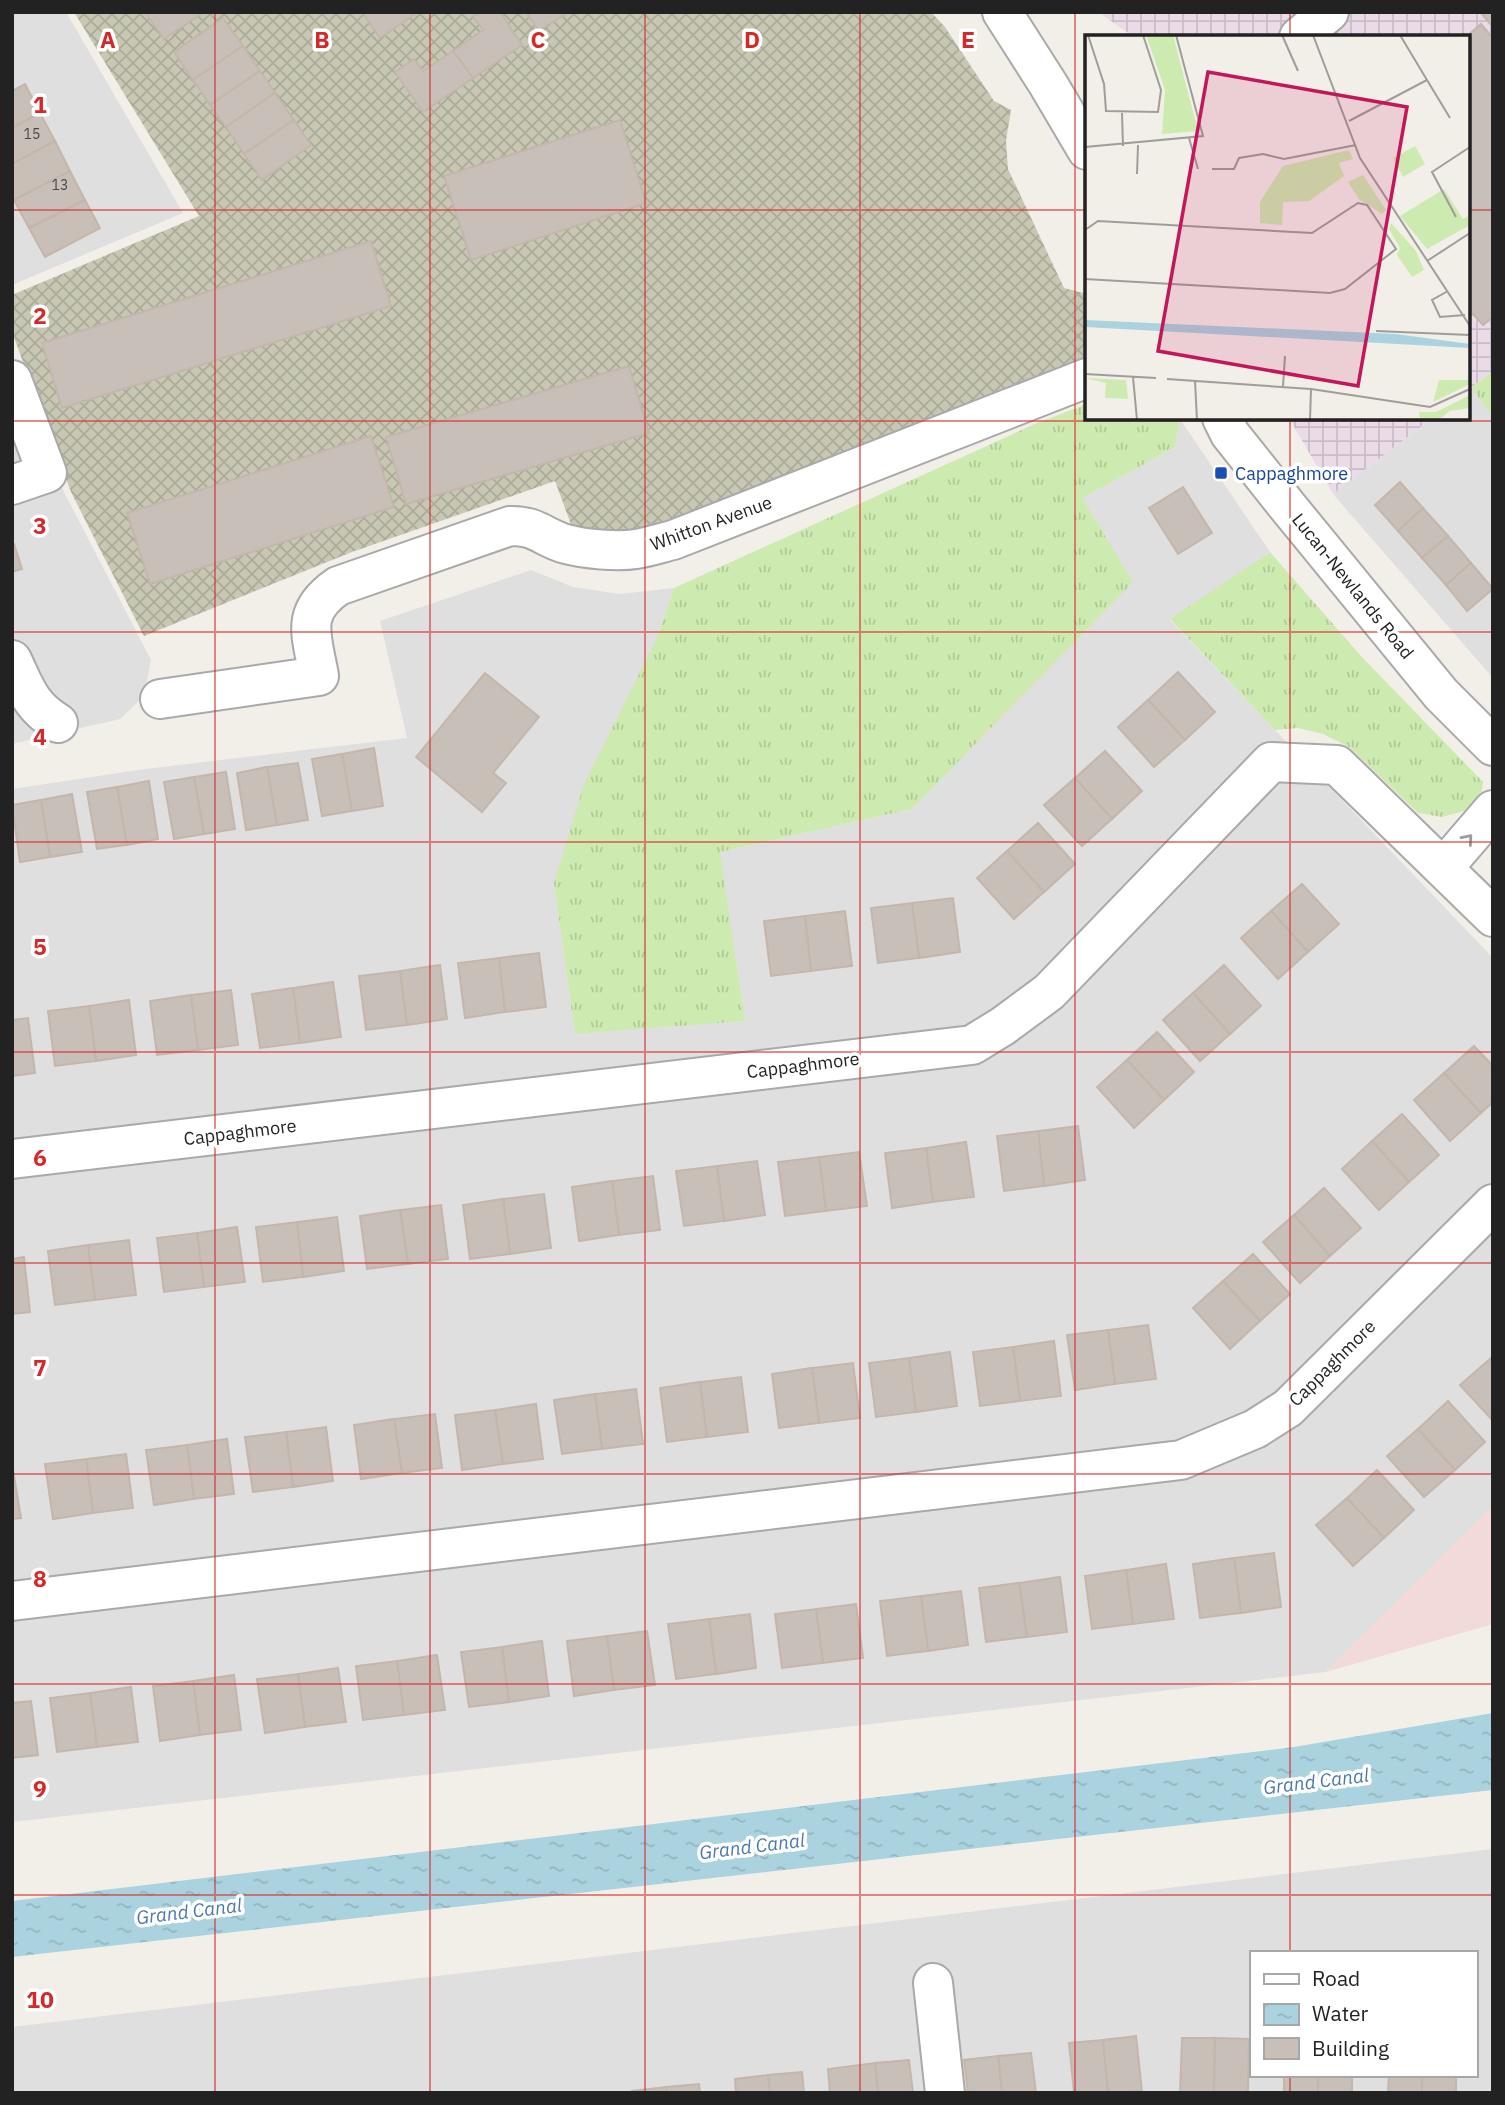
<svg xmlns="http://www.w3.org/2000/svg" width="1505" height="2105" viewBox="0 0 1505 2105" font-family="'IBM Plex Sans',sans-serif">
<style>
.residential{fill:#e0dfdf;fill-rule:evenodd}
.commercial{fill:#f2dad9}
.industrial{fill:url(#industrial-grid)}
.construction{fill:url(#construction-cross-hatch)}
.grass{fill:url(#grass-tufts)}
.water{fill:url(#water-ripples)}
.building{fill:#c7bfb8;stroke:#c4b6ab;stroke-width:2}
.lines{fill:none;stroke-linecap:round;stroke-linejoin:round}
.minor-casing{stroke:#a9a9a9;stroke-width:42}
.minor{stroke:#fff;stroke-width:38}
.oneway{stroke:#9c9c9c}
.grid{fill:none;stroke:#d62828;stroke-width:2;stroke-opacity:0.55}
.transit-dot{fill:#1a4fb4;stroke:#fff;stroke-width:2.5}
.labels{text-anchor:middle;dominant-baseline:central;stroke-width:7;stroke-linejoin:round;paint-order:stroke}
.number-label{font-size:14px;fill:#4b4948}
.transit-label{font-size:18px;fill:#164399;stroke:#fff;text-anchor:start}
.street-label{font-size:18px;fill:#222;stroke:#fff}
.water-label{font-size:19px;font-style:italic;fill:#4a7aab;stroke:#fff}
.inset-road{fill:none;stroke:#9f9d99;stroke-width:2}
.view{fill:#c2185b;fill-opacity:0.15;stroke:#c2185b;stroke-width:3.5}
.inset-edge{fill:none;stroke:#222;stroke-width:3.5}
.grid-label{font-size:23px;text-anchor:middle;font-weight:bold;fill:#d62828;stroke:#fff;stroke-width:7;stroke-linejoin:round;paint-order:stroke}
</style>
<defs>
<pattern id="industrial-grid" width="8" height="8" patternUnits="userSpaceOnUse" patternTransform="scale(1.75)"><rect width="8" height="8" fill="#ebdbe8"/><path d="M0 4h8M4 0v8" fill="none" stroke="#c9bcc7"/></pattern>
<pattern id="construction-cross-hatch" width="8" height="8" patternUnits="userSpaceOnUse" patternTransform="scale(1.75)"><rect width="8" height="8" fill="#c7c7b4"/><path d="M0 0l8 8M0 8l8-8" fill="none" stroke="#abab9a"/></pattern>
<pattern id="grass-tufts" width="24" height="20" patternUnits="userSpaceOnUse" patternTransform="scale(1.75)"><rect width="24" height="20" fill="#cdebb0"/><path d="M3 7l-1-3M5 7V3M7 7l1-3M15 17l-1-3M17 17v-4M19 17l1-3" fill="none" stroke="#b0c997"/></pattern>
<pattern id="water-ripples" width="26" height="14" patternUnits="userSpaceOnUse" patternTransform="scale(1.75)"><rect width="26" height="14" fill="#aad3df"/><path d="M2 4q2-2 4 0t4 0M15 11q2-2 4 0t4 0" fill="none" stroke="#92b5bf"/></pattern>
</defs>
<rect width="100%" height="100%" fill="#f2efe9"/>
<g class="residential">
<polygon points="12,12 66,12 183,213 12,285"/>
<polygon points="12,355 64,492 151,660 144,696 120,719 12,744"/>
<polygon points="1471,388 1493,417 1493,678 1333,494 1432,418 1468,418 1468,390"/>
<polygon points="1180,419 1270,552 1170,620 1493,958 1493,1506 1326,1672 12,1822 12,789 145,769 407,738 380,621 531,570 573,587 620,594 674,588 659,636 554,883 575,1033 745,1021 719,852 912,809 1081,498 1175,447"/>
<path d="M 1493,1849 L 1493,2093 L 12,2093 L 12,2027 ZM 1251,1953 L 1475,1953 L 1475,2075 L 1251,2075 Z"/>
</g>
<polygon class="commercial" points="1493,1506 1493,1624 1326,1672"/>
<g class="industrial">
<polygon points="1098,12 1493,12 1493,371 1468,390 1468,37 1134,37"/>
<polygon points="1289,418 1432,418 1333,494"/>
</g>
<polygon class="construction" points="74,12 931,12 945,27 994,101 1011,110 1006,141 1008,169 1064,288 1087,294 1087,358 661,524 633,532 572,527 555,481 352,552 144,636 71,492 12,332 12,295 199,216"/>
<g class="grass">
<polygon points="1493,371 1493,417 1471,388"/>
<polygon points="1087,404 1087,418 1180,419 1175,447 1082,498 1133,582 912,809 720,852 745,1021 575,1034 554,883 584,784 658,636 674,588 1037,423"/>
<polygon points="1270,552 1361,656 1483,782 1481,797 1464,811 1442,817 1418,813 1349,747 1323,734 1298,728 1275,730 1170,619"/>
</g>
<polygon class="water" points="1493,1713 1493,1790 12,1957 12,1901 1294,1747"/>
<g class="building">
<polygon points="147,12 204,12 164,39 146,13"/>
<polygon points="362,12 418,12 380,38"/>
<polygon points="480,12 500,12 522,45 473,78 453,51 483,30 473,17"/>
<polygon points="526,12 568,12 539,31"/>
<polygon points="1480,12 1493,12 1493,27"/>
<polygon points="223,18 243,46 193,80 174,52"/>
<polygon points="1481,24 1493,38 1493,317 1483,325 1468,308 1468,37 1466,37"/>
<polygon points="243,46 260,71 210,105 193,80"/>
<polygon points="453,51 473,78 423,112 395,72 414,59 423,71"/>
<polygon points="260,71 275,93 226,127 210,105"/>
<polygon points="25,84 40,113 12,128 12,91"/>
<polygon points="275,93 294,120 244,154 226,127"/>
<polygon points="40,113 55,141 12,164 12,128"/>
<polygon points="294,120 311,145 262,180 244,154"/>
<polygon points="620,120 646,203 471,260 444,176"/>
<polygon points="55,141 70,171 14,200 12,196 12,164"/>
<polygon points="70,171 85,200 29,228 14,200"/>
<polygon points="85,200 100,228 45,257 29,228"/>
<polygon points="371,241 391,306 62,408 42,343"/>
<polygon points="629,366 649,433 406,504 386,437"/>
<polygon points="371,436 394,507 150,584 127,513"/>
<polygon points="1400,482 1423,508 1398,531 1375,505"/>
<polygon points="1183,487 1212,533 1178,554 1149,508"/>
<polygon points="1423,508 1448,536 1422,558 1398,531"/>
<polygon points="1448,536 1471,563 1446,585 1422,558"/>
<polygon points="12,544 14,544 22,569 12,572"/>
<polygon points="1471,563 1493,589 1467,611 1446,585"/>
<polygon points="1178,672 1215,712 1185,740 1148,700"/>
<polygon points="485,673 539,717 493,773 506,783 482,812 416,757"/>
<polygon points="1148,700 1185,740 1154,767 1118,727"/>
<polygon points="374,748 383,806 352,811 342,754"/>
<polygon points="1105,751 1142,791 1112,819 1075,778"/>
<polygon points="342,754 352,811 322,816 312,759"/>
<polygon points="298,763 308,820 277,825 267,767"/>
<polygon points="267,767 277,825 246,830 237,773"/>
<polygon points="226,772 235,829 204,834 194,777"/>
<polygon points="194,777 204,834 174,839 164,782"/>
<polygon points="1075,778 1112,819 1082,846 1044,805"/>
<polygon points="149,781 158,839 127,845 117,787"/>
<polygon points="117,787 127,845 97,849 87,792"/>
<polygon points="72,794 82,852 50,857 41,800"/>
<polygon points="41,800 50,857 20,862 12,805"/>
<polygon points="1038,823 1075,864 1044,892 1007,851"/>
<polygon points="1007,851 1044,892 1014,919 977,878"/>
<polygon points="1302,884 1339,924 1308,952 1271,911"/>
<polygon points="953,898 960,952 919,958 912,903"/>
<polygon points="912,903 919,958 878,963 871,908"/>
<polygon points="845,911 852,966 811,971 805,916"/>
<polygon points="1271,911 1308,952 1278,979 1241,938"/>
<polygon points="805,916 811,971 771,976 764,921"/>
<polygon points="539,953 546,1007 505,1012 499,958"/>
<polygon points="499,958 505,1012 465,1018 458,963"/>
<polygon points="440,965 447,1019 407,1025 400,971"/>
<polygon points="1224,965 1261,1006 1230,1034 1193,993"/>
<polygon points="400,971 407,1025 366,1030 359,976"/>
<polygon points="333,982 341,1037 300,1043 293,988"/>
<polygon points="293,988 300,1043 260,1048 252,994"/>
<polygon points="231,990 238,1045 198,1050 191,995"/>
<polygon points="1193,993 1230,1034 1200,1061 1163,1020"/>
<polygon points="191,995 198,1050 157,1055 150,1001"/>
<polygon points="129,1000 136,1055 96,1061 89,1006"/>
<polygon points="89,1006 96,1061 55,1066 48,1011"/>
<polygon points="28,1018 35,1073 12,1076 12,1020"/>
<polygon points="1157,1032 1194,1072 1164,1100 1127,1060"/>
<polygon points="1474,1046 1493,1066 1493,1102 1481,1113 1444,1073"/>
<polygon points="1127,1060 1164,1100 1134,1128 1097,1087"/>
<polygon points="1444,1073 1481,1113 1450,1141 1414,1100"/>
<polygon points="1402,1114 1439,1155 1409,1182 1372,1141"/>
<polygon points="1078,1126 1085,1180 1044,1186 1038,1131"/>
<polygon points="1038,1131 1044,1186 1004,1191 997,1136"/>
<polygon points="1372,1141 1409,1182 1379,1210 1342,1169"/>
<polygon points="966,1142 974,1197 933,1202 926,1148"/>
<polygon points="926,1148 933,1202 892,1208 885,1153"/>
<polygon points="859,1152 867,1206 826,1211 819,1157"/>
<polygon points="819,1157 826,1211 785,1216 778,1162"/>
<polygon points="757,1161 765,1215 724,1221 717,1166"/>
<polygon points="717,1166 724,1221 684,1226 676,1171"/>
<polygon points="653,1176 660,1230 619,1235 612,1181"/>
<polygon points="612,1181 619,1235 579,1241 572,1187"/>
<polygon points="1324,1188 1361,1228 1330,1256 1294,1215"/>
<polygon points="544,1194 551,1248 510,1254 503,1199"/>
<polygon points="503,1199 510,1254 470,1259 463,1205"/>
<polygon points="441,1205 448,1259 408,1264 400,1210"/>
<polygon points="400,1210 408,1264 367,1269 360,1216"/>
<polygon points="1294,1215 1330,1256 1300,1283 1263,1242"/>
<polygon points="337,1217 344,1271 303,1277 297,1222"/>
<polygon points="297,1222 303,1277 263,1282 256,1227"/>
<polygon points="237,1227 245,1282 204,1287 197,1233"/>
<polygon points="197,1233 204,1287 164,1292 157,1238"/>
<polygon points="129,1240 136,1295 95,1300 88,1245"/>
<polygon points="88,1245 95,1300 55,1305 48,1251"/>
<polygon points="1253,1254 1290,1294 1260,1321 1223,1281"/>
<polygon points="24,1257 30,1312 12,1314 12,1259"/>
<polygon points="1223,1281 1260,1321 1230,1349 1193,1308"/>
<polygon points="1148,1325 1156,1379 1115,1384 1108,1330"/>
<polygon points="1108,1330 1115,1384 1075,1390 1067,1335"/>
<polygon points="1054,1341 1061,1396 1020,1401 1013,1347"/>
<polygon points="1013,1347 1020,1401 980,1406 973,1352"/>
<polygon points="950,1352 957,1406 916,1412 909,1358"/>
<polygon points="909,1358 916,1412 876,1417 869,1363"/>
<polygon points="1491,1358 1493,1360 1493,1421 1460,1385"/>
<polygon points="853,1363 860,1418 819,1423 812,1368"/>
<polygon points="812,1368 819,1423 779,1428 772,1374"/>
<polygon points="741,1377 748,1432 707,1437 700,1382"/>
<polygon points="700,1382 707,1437 667,1442 660,1388"/>
<polygon points="636,1389 643,1444 602,1449 595,1394"/>
<polygon points="595,1394 602,1449 562,1454 554,1400"/>
<polygon points="1448,1401 1485,1442 1455,1470 1418,1429"/>
<polygon points="536,1404 543,1459 503,1464 495,1410"/>
<polygon points="495,1410 503,1464 462,1470 455,1415"/>
<polygon points="435,1414 442,1468 402,1473 394,1419"/>
<polygon points="394,1419 402,1473 361,1479 354,1425"/>
<polygon points="326,1427 333,1481 293,1487 286,1432"/>
<polygon points="1418,1429 1455,1470 1424,1497 1387,1456"/>
<polygon points="286,1432 293,1487 253,1492 245,1437"/>
<polygon points="227,1439 234,1494 194,1499 187,1445"/>
<polygon points="187,1445 194,1499 154,1505 146,1450"/>
<polygon points="126,1454 133,1508 93,1513 86,1459"/>
<polygon points="86,1459 93,1513 53,1519 45,1464"/>
<polygon points="12,1464 21,1518 12,1519"/>
<polygon points="1377,1470 1414,1510 1384,1538 1347,1498"/>
<polygon points="1347,1498 1384,1538 1353,1566 1316,1525"/>
<polygon points="1274,1553 1281,1607 1241,1613 1234,1558"/>
<polygon points="1234,1558 1241,1613 1200,1618 1193,1564"/>
<polygon points="1166,1564 1174,1619 1133,1624 1126,1570"/>
<polygon points="1126,1570 1133,1624 1092,1629 1085,1576"/>
<polygon points="1060,1577 1067,1632 1027,1637 1019,1583"/>
<polygon points="1019,1583 1027,1637 986,1642 979,1588"/>
<polygon points="961,1591 968,1645 928,1651 921,1596"/>
<polygon points="921,1596 928,1651 887,1656 880,1601"/>
<polygon points="856,1604 863,1658 823,1663 816,1609"/>
<polygon points="816,1609 823,1663 782,1668 775,1614"/>
<polygon points="750,1614 756,1668 716,1674 709,1619"/>
<polygon points="709,1619 716,1674 676,1679 668,1624"/>
<polygon points="647,1631 655,1685 614,1690 607,1636"/>
<polygon points="607,1636 614,1690 574,1696 567,1641"/>
<polygon points="542,1641 549,1696 509,1702 502,1647"/>
<polygon points="502,1647 509,1702 469,1707 461,1652"/>
<polygon points="437,1655 445,1710 404,1715 397,1661"/>
<polygon points="397,1661 404,1715 363,1720 356,1666"/>
<polygon points="338,1668 346,1722 305,1727 298,1674"/>
<polygon points="298,1674 305,1727 265,1733 257,1679"/>
<polygon points="234,1675 241,1730 200,1735 193,1681"/>
<polygon points="193,1681 200,1735 160,1741 153,1686"/>
<polygon points="131,1687 138,1742 97,1747 90,1693"/>
<polygon points="90,1693 97,1747 57,1752 50,1698"/>
<polygon points="31,1701 38,1755 12,1758 12,1703"/>
<polygon points="1136,2036 1142,2091 1108,2093 1103,2040"/>
<polygon points="1182,2038 1215,2038 1214,2093 1180,2093"/>
<polygon points="1215,2038 1249,2039 1248,2093 1214,2093"/>
<polygon points="1103,2040 1108,2093 1074,2093 1069,2043"/>
<polygon points="1031,2053 1036,2093 1002,2093 998,2056"/>
<polygon points="998,2056 1002,2093 968,2093 964,2060"/>
<polygon points="909,2060 913,2093 878,2093 875,2063"/>
<polygon points="875,2063 878,2093 830,2093 828,2069"/>
<polygon points="802,2072 804,2093 770,2093 768,2075"/>
<polygon points="768,2075 770,2093 736,2093 735,2079"/>
<rect x="1284" y="2075" width="34" height="18"/>
<rect x="1318" y="2075" width="34" height="18"/>
<polygon points="1389,2075 1422,2075 1422,2093 1388,2093"/>
<rect x="1422" y="2075" width="34" height="18"/>
<polygon points="699,2084 700,2093 666,2093 666,2087"/>
<polygon points="666,2087 666,2093 632,2093 632,2091"/>
</g>
<g class="lines">
<g class="minor-casing">
<g id="minor">
<polyline points="1002,12 1048,84 1087,150"/>
<polyline points="1299,37 1329,12"/>
<polyline points="12,380 47,473 12,485"/>
<polyline points="1222,418 1230,434 1288,507 1441,694 1493,746"/>
<path d="M 12,660 C 26,689 30,706 58,723"/>
<path d="M 160,699 L 319,676 C 312,635 299,613 338,586 L 510,526 C 536,525 544,538 566,544 C 584,549 618,552 636,549 C 648,547 661,543 673,540 L 1087,378"/>
<polyline points="1444,867 1493,810"/>
<polyline points="12,1159 972,1045 1003,1026 1049,992 1271,762 1337,765 1493,917"/>
<polyline points="12,1601 1181,1460 1255,1429 1288,1408 1493,1204"/>
<polyline points="933,1983 945,2093"/>
</g>
</g>
<use href="#minor" class="minor"/>
</g>
<defs><path id="oneway-chevron" d="M-2-3.5L2.5 0L-2 3.5" fill="none" stroke-width="1.6" stroke-linecap="round" stroke-linejoin="round" transform="scale(1.75)"/></defs>
<use class="oneway" href="#oneway-chevron" transform="translate(1468 839) rotate(-49)"/>
<path class="grid" d="M 215,12 L 215,2093M 430,12 L 430,2093M 645,12 L 645,2093M 860,12 L 860,2093M 1075,12 L 1075,2093M 1290,12 L 1290,37M 12,210 L 1087,210M 1468,210 L 1493,210M 1290,418 L 1290,1953M 12,421 L 1493,421M 12,632 L 1493,632M 12,842 L 1493,842M 12,1052 L 1493,1052M 12,1263 L 1493,1263M 12,1474 L 1493,1474M 12,1684 L 1493,1684M 12,1895 L 1493,1895M 1290,2075 L 1290,2093"/>
<rect class="transit-dot" x="1214" y="466" width="14" height="14" rx="3.5"/>
<g class="labels">
<g class="number-label">
<text x="32" y="134">15</text>
<text x="60" y="185">13</text>
</g>
<g class="transit-label">
<text x="1235" y="473">Cappaghmore</text>
</g>
<g class="street-label">
<text transform="translate(711 523) rotate(-20)">Whitton Avenue</text>
<text transform="translate(1353 586) rotate(51)">Lucan-Newlands Road</text>
<text transform="translate(803 1065) rotate(-7)">Cappaghmore</text>
<text transform="translate(240 1132) rotate(-7)">Cappaghmore</text>
<text transform="translate(1332 1363) rotate(-45)">Cappaghmore</text>
</g>
<g class="water-label">
<text transform="translate(1316 1781) rotate(-7)">Grand Canal</text>
<text transform="translate(752 1846) rotate(-7)">Grand Canal</text>
<text transform="translate(189 1911) rotate(-7)">Grand Canal</text>
</g>
</g>
<g transform="translate(1085 35)">
<rect width="385" height="385" fill="#f2efe9"/>
<path d="M 61,0 L 88,0 L 113,96 L 77,99 L 80,55 ZM 330,111 L 340,129 L 318,142 L 308,123 ZM 264,115 L 268,124 L 254,128 L 259,141 L 224,166 L 198,167 L 197,190 L 175,188 L 175,167 L 198,131 ZM 278,140 L 301,175 L 297,179 L 274,164 L 263,147 ZM 359,154 L 378,184 L 385,180 L 385,190 L 342,214 L 315,181 ZM 306,188 L 331,216 L 339,235 L 327,242 L 312,220 L 315,213 L 304,194 ZM 0,343 L 41,345 L 43,364 L 20,363 L 21,348 ZM 354,345 L 385,345 L 385,349 L 348,367 ZM 385,360 L 385,373 L 365,376 L 353,385 L 335,385 L 334,377 L 351,377 Z" fill="#cdebb0"/>
<path d="M 0,285 L 311,299 L 385,309 L 385,313 L 0,292 Z" fill="#aad3df"/>
<path class="inset-road" d="M 3,0 L 19,49 L 21,76 L 73,77 L 76,55 L 58,0M 197,0 L 213,36M 228,0 L 275,123 L 385,291M 342,45 L 365,83M 37,78 L 38,111M 264,86 L 342,45 L 315,0M 104,103 L 113,134M 0,112 L 118,101 L 91,0M 127,134 L 149,134 L 154,123 L 178,119 L 199,124 L 271,110M 52,139 L 53,110M 371,182 L 347,137 L 385,112M 0,195 L 13,186 L 227,198 L 273,168 L 282,170 L 311,214 L 260,254 L 245,258 L 0,244M 342,226 L 385,198M 363,256 L 347,265 L 355,282 L 380,280M 291,296 L 385,300M 0,339 L 71,343M 48,342 L 52,385M 82,344 L 226,354 L 345,372 L 385,354M 110,346 L 112,385M 198,351 L 200,321M 225,385 L 226,354"/>
<path class="view" d="M 123,37 L 322,72 L 273,351 L 73,316 Z"/>
<rect width="385" height="385" class="inset-edge"/>
</g>
<g class="grid-label">
<text x="108" y="48">A</text>
<text x="322" y="48">B</text>
<text x="538" y="48">C</text>
<text x="752" y="48">D</text>
<text x="968" y="48">E</text>
<text x="40" y="113">1</text>
<text x="40" y="324">2</text>
<text x="40" y="534">3</text>
<text x="40" y="745">4</text>
<text x="40" y="955">5</text>
<text x="40" y="1166">6</text>
<text x="40" y="1376">7</text>
<text x="40" y="1587">8</text>
<text x="40" y="1797">9</text>
<text x="40" y="2008">10</text>
</g>
<rect width="1505" height="2105" fill="none" stroke="#222222" stroke-width="28"/>
<rect x="1250" y="1951" width="228" height="126" fill="#ffffff" stroke="#a7a7a7" stroke-width="2"/>
<rect x="1264" y="1974" width="35" height="10" fill="#ffffff" stroke="#a7a7a7" stroke-width="2"/>
<text x="1312" y="1986" font-size="21" fill="#222222">Road</text>
<rect x="1264" y="2004" width="35" height="21" fill="url(#water-ripples)" stroke="#a7a7a7" stroke-width="2"/>
<text x="1312" y="2021" font-size="21" fill="#222222">Water</text>
<rect x="1264" y="2038" width="35" height="21" fill="#c7bfb8" stroke="#a7a7a7" stroke-width="2"/>
<text x="1312" y="2056" font-size="21" fill="#222222">Building</text>
</svg>
